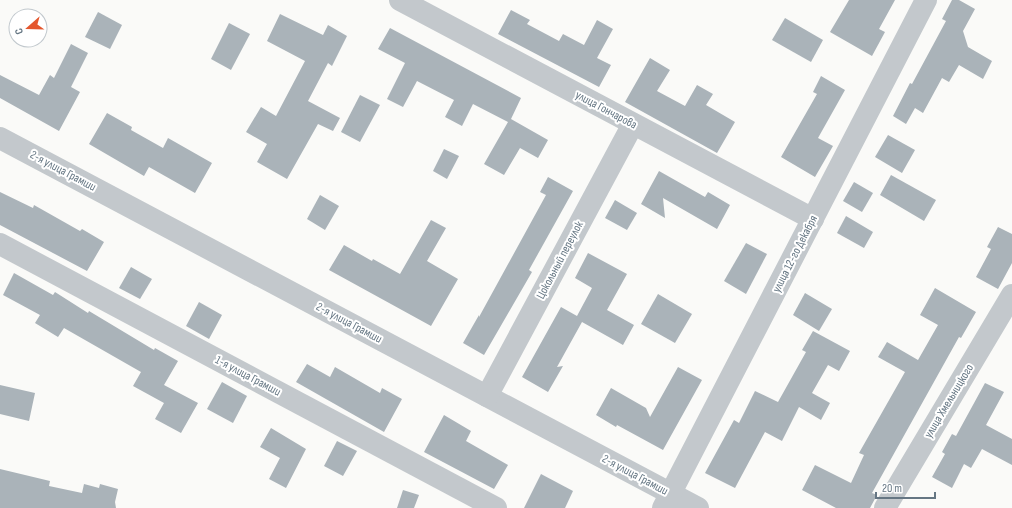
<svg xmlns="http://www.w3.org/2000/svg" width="1012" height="508" viewBox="0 0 1012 508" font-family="'Sofia Sans Condensed',sans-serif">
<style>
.building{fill:#aab3b9}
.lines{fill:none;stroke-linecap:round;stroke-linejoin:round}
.street{stroke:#c3c8cc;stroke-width:22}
.labels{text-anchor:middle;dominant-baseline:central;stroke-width:4;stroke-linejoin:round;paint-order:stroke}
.street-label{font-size:12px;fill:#657683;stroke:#fff}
</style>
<rect width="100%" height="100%" fill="#fafaf8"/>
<g class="building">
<polygon points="849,0 895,0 879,29 885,32 872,56 830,32"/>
<polygon points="952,0 959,0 975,9 963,31 968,47 992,61 983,79 959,65 949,82 942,78 923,113 915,108 906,124 893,116 910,83 912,84 946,21 942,19"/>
<polygon points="511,10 530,20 527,24 559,41 563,34 584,45 597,20 613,29 597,58 611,65 599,87 498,34"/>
<polygon points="98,12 122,25 110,49 85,37"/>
<polygon points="280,14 323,35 328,25 347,36 332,66 328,63 308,101 340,118 333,131 318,124 287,179 257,162 267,144 246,132 261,107 276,116 305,61 267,41"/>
<polygon points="785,18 823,40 811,62 772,40"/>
<polygon points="229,23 250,34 231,70 211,59"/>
<polygon points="390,28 521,98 511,119 548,140 538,158 520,148 504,175 484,164 508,122 473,104 462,126 445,117 454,100 417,81 403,107 387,99 405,63 378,49"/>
<polygon points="71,44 88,53 71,87 80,92 59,131 0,98 0,75 39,95 50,75 54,78"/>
<polygon points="650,58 670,70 657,91 685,106 697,85 713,94 706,105 735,122 717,153 625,102"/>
<polygon points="821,76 845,90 818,138 833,146 815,177 781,157 817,94 813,92"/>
<polygon points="360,95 380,105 360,142 341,132"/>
<polygon points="107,113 132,127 131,130 163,148 168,138 212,163 195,193 149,167 144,176 89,144"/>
<polygon points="888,135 915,150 902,173 875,157"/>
<polygon points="444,149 459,156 447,179 433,171"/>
<polygon points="659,171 705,197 708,192 730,205 717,229 663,198 665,218 641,204"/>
<polygon points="891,175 936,200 924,221 880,195"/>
<polygon points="548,177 573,191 529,270 532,272 484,355 463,343 479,315 479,317 546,195 540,192"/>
<polygon points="854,182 873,193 862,212 843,201"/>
<polygon points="0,192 33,208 34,205 80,231 82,229 104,242 87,271 0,225"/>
<polygon points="320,195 339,206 325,230 307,219"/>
<polygon points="615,200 637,213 627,230 605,218"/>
<polygon points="846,216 873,232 864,248 837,233"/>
<polygon points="431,220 446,228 427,261 458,279 431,326 329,270 344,245 372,261 373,259 400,274"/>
<polygon points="998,227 1012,234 1012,263 998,289 976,277 991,249 987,247"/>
<polygon points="746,243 767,254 746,294 724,281"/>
<polygon points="588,253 627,274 607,310 634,325 623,345 582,322 557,367 563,366 548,392 522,377 561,307 577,316 592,288 575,278"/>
<polygon points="131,267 152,279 140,299 119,288"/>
<polygon points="14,273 53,295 55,292 88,313 89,311 154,350 155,348 178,361 164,385 198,403 181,433 155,419 164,403 133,386 141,372 64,328 58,337 35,323 40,315 3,295"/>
<polygon points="935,288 976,312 961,338 959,337 872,493 877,495 870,508 836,508 802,490 815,465 851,483 864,455 859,453 905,372 878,357 887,342 918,360 938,325 920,315"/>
<polygon points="805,293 832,309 819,331 793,315"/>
<polygon points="658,294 692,314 675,343 641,324"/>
<polygon points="199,302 222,315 209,339 186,326"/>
<polygon points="813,331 850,351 839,371 828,365 812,393 830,403 821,420 799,407 782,441 765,432 735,488 705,473 734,420 739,423 755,391 778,402 806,352 802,350"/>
<polygon points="307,364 330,377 335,367 380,393 382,388 402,399 384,432 296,382"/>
<polygon points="678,367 702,380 663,450 617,425 616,427 596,415 611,388 646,408 650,417"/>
<polygon points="222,382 247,396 233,423 207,409"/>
<polygon points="985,383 1004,392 986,425 1012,439 1012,465 982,449 971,468 964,464 952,488 932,477 945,454 942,452 952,434 956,436"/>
<polygon points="0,385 35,393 29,421 0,414"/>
<polygon points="444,415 471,431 466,441 508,465 494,489 424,452"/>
<polygon points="271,428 306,449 286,488 269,479 280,458 260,447"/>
<polygon points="337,441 357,451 343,476 324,466"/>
<polygon points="0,469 50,481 49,486 82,493 84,484 99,488 100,484 118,489 115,502 116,508 0,508"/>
<polygon points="541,474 573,491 565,508 524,508"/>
<polygon points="403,490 419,495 414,508 397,508"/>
</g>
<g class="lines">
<g class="street">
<polyline points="400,0 813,219"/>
<polyline points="0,138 698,508"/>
<polyline points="0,244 496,508"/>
<polyline points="487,396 633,124"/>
<polyline points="663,508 926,0"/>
<polyline points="885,508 1012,295"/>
</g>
</g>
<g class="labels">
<g class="street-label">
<text transform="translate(606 110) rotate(28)">улица Гончарова</text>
<text transform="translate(63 171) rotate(28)">2-я улица Грамши</text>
<text transform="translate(795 254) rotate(-63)">улица 12-го Декабря</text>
<text transform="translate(560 260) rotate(-62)">Цокольный переулок</text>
<text transform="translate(349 323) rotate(28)">2-я улица Грамши</text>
<text transform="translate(248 376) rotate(28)">1-я улица Грамши</text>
<text transform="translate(949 401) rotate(-59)">улица Хмельницкого</text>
<text transform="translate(635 475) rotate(28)">2-я улица Грамши</text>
</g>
</g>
<g transform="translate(28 28) rotate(250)"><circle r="19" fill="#ffffff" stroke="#c1c8cd"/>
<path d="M0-3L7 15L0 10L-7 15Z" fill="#e4572e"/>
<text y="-6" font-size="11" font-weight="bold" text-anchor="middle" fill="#657683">С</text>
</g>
<path d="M876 492v6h59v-6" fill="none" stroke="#657683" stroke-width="2"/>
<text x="882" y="492" font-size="12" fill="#657683" stroke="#ffffff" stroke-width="3" paint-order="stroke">20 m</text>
</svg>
